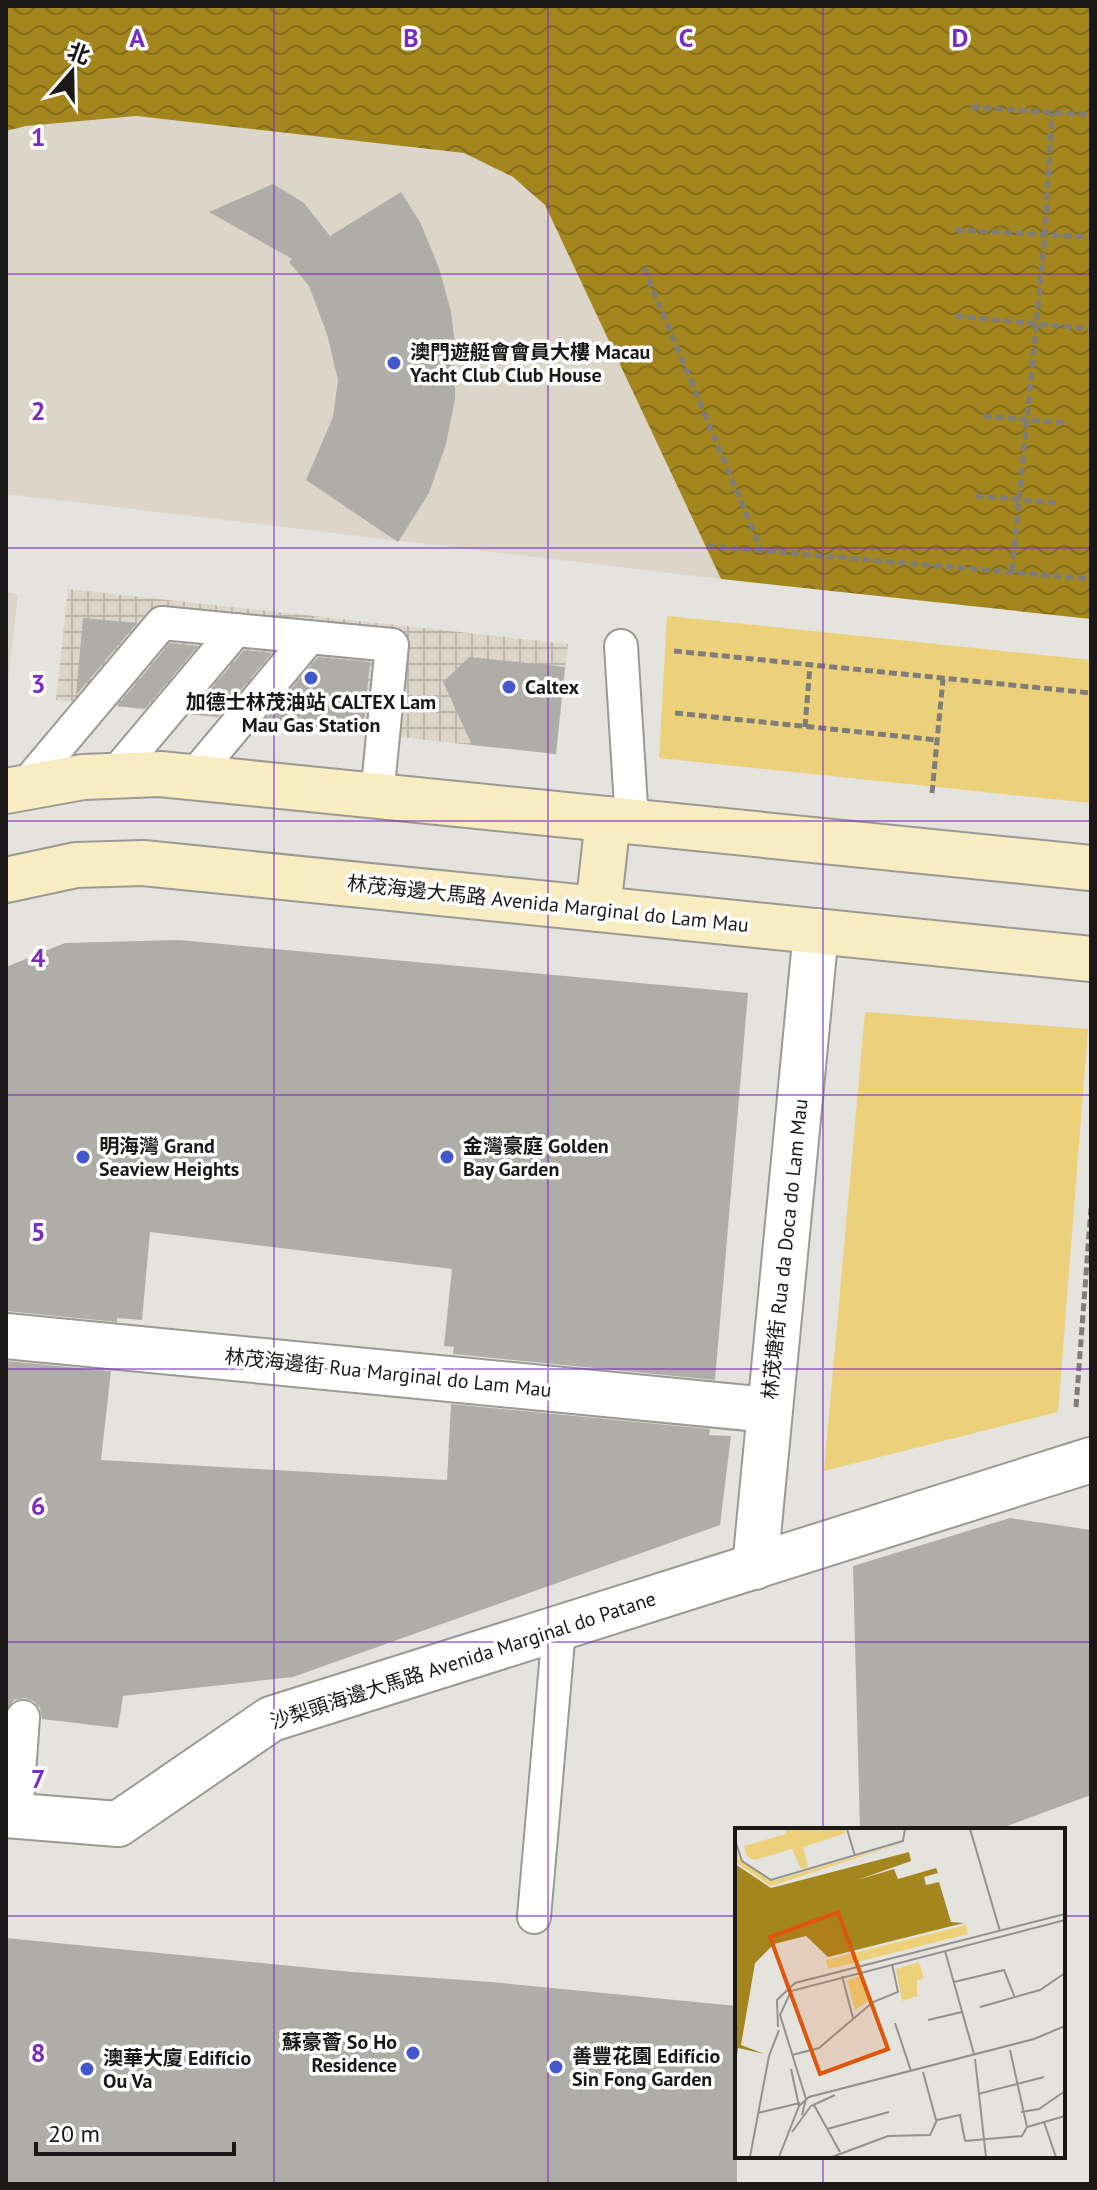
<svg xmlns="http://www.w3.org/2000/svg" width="1097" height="2190" viewBox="0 0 1097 2190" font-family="'PT Sans','Noto Sans SC',sans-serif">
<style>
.built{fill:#dbd6c9}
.industrial{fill:url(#industrial-grid)}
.park{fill:#edd07a}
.water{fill:url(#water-waves)}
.building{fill:#afada7}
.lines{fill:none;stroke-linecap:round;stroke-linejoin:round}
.service-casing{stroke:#9b9993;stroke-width:36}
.pedestrian-casing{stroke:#9b9993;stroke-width:48}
.minor-casing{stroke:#9b9993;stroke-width:48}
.secondary-casing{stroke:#9b9993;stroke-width:48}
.path{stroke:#7e7d79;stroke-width:5;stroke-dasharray:8 4;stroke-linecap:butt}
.service{stroke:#fff;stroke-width:32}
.pedestrian{stroke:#fff;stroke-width:44}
.minor{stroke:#fff;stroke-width:44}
.secondary{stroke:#f8ecc2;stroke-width:44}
.grid{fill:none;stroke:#7b2cbf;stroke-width:2;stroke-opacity:0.55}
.poi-dot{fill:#4457cb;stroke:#fff;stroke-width:3}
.labels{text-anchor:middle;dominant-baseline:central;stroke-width:7;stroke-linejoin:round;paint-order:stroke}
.poi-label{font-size:20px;font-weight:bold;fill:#1a1917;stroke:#fff;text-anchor:start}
.street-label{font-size:20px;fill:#1a1917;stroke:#fff}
.inset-road{fill:none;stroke:#94928e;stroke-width:2}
.view{fill:#de560d;fill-opacity:0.15;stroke:#de560d;stroke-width:4}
.inset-edge{fill:none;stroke:#1a1917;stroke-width:4}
.grid-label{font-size:26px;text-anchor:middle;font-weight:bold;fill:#7b2cbf;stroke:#fff;stroke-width:7;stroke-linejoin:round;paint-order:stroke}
</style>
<defs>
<pattern id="industrial-grid" width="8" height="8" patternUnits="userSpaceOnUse" patternTransform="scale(2)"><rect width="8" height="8" fill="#dbd6c9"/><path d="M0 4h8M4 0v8" fill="none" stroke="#bbb7ac"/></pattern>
<pattern id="water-waves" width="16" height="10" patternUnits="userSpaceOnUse" patternTransform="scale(2)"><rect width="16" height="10" fill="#a4861f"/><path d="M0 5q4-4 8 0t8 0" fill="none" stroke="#856d1a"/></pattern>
</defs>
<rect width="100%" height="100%" fill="#e5e3dd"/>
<g class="built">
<polygon points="136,116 464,153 513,177 545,205 721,579 6,494 6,131 26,126"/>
<polygon points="6,592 18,594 6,699"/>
</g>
<polygon class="industrial" points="68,589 568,644 556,754 56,700"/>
<g class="park">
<polygon points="667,616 1091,660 1091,803 659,758"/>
<polygon points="865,1012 1088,1029 1058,1412 824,1471"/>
</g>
<polygon class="water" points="6,6 1091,6 1091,619 721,579 545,205 513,177 464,153 136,116 26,126 6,131"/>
<g class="building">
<polygon points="273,184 304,203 330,236 401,192 421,224 439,268 451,312 455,345 455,399 446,444 429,493 398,542 306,480 333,417 338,380 327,334 309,286 289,262 292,259 209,212"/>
<polygon points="83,618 137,623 76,695"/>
<polygon points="170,643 198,646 145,709 117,706"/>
<polygon points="244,650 272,653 218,717 190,714"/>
<polygon points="318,657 370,662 363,733 263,722"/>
<polygon points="469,657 565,667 556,754 472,745 443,682"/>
<polygon points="179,940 748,993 715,1380 453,1354 454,1347 444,1346 452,1269 150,1232 142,1320 117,1318 117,1322 6,1311 6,967 65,943"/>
<polygon points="6,1361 111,1371 101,1460 447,1480 451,1404 710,1429 709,1435 731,1436 720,1525 293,1677 123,1696 118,1728 42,1719 40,1708 33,1701 25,1698 14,1700 6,1710"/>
<polygon points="1010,1518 1091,1530 1091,1795 996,1830 860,1830 853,1566"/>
<polygon points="6,1938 352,1972 491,1982 737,2006 737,2184 6,2184"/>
</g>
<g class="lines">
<g class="service-casing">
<g id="service">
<polyline points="621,646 632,822"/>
<polyline points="114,775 236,630"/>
<polyline points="192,778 309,638"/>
<polyline points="24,787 162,623 392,645 377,796"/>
<polyline points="16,1816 23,1717"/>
<polyline points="534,1917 559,1629"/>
</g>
</g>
<g class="pedestrian-casing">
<polyline id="pedestrian" points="6,1336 769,1410"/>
</g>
<g class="minor-casing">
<g id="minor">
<polyline points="755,1567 816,931"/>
<polyline points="6,1815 118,1824 271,1719 1091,1460"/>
</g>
</g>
<g class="secondary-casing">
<g id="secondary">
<polyline points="6,791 83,777 160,774 1091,868"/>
<polyline points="6,880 76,865 143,863 1091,959"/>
<polyline points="598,909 608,819"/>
</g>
</g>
<g class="path">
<polyline points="971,107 1091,115"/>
<polyline points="956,230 1091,237"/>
<polyline points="644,268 762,552"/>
<polyline points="956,316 1091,329"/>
<polyline points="984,416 1067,423"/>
<polyline points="976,496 1057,503"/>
<polyline points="707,546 1091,579"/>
<polyline points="1012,571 1045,235 1052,113"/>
<polyline points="674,651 1091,693"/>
<polyline points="675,713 937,740"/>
<polyline points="805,727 810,666"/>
<polyline points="932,793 943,679"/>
<polyline points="1076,1407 1091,1208"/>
</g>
<use href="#service" class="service"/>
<use href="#pedestrian" class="pedestrian"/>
<use href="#minor" class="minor"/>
<use href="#secondary" class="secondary"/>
</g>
<path class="grid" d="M 274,6 L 274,2184M 548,6 L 548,2184M 823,6 L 823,1830M 6,274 L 1091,274M 6,548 L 1091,548M 6,821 L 1091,821M 6,1095 L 1091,1095M 6,1369 L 1091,1369M 6,1642 L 1091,1642M 6,1916 L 737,1916M 1063,1916 L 1091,1916M 823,2156 L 823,2184"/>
<g class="poi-dot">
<circle cx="394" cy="363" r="8"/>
<circle cx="311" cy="678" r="8"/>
<circle cx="509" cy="687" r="8"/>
<circle cx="83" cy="1157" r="8"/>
<circle cx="447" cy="1157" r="8"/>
<circle cx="413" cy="2053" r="8"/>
<circle cx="556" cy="2067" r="8"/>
<circle cx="87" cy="2069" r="8"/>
</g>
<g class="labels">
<g class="poi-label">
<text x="410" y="352">澳門遊艇會會員大樓 Macau<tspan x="410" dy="23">Yacht Club Club House</tspan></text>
<text x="525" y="687">Caltex</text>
<text x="311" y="702" text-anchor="middle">加德士林茂油站 CALTEX Lam<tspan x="311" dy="23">Mau Gas Station</tspan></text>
<text x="99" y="1146">明海灣 Grand<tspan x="99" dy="23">Seaview Heights</tspan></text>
<text x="463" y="1146">金灣豪庭 Golden<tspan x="463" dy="23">Bay Garden</tspan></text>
<text x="397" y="2042" text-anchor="end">蘇豪薈 So Ho<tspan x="397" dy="23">Residence</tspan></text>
<text x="572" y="2056">善豐花園 Edifício<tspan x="572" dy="23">Sin Fong Garden</tspan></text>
<text x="103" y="2058">澳華大廈 Edifício<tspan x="103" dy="23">Ou Va</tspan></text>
</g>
<g class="street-label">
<text transform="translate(548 904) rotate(6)">林茂海邊大馬路 Avenida Marginal do Lam Mau</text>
<text transform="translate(785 1249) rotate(-84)">林茂塘街 Rua da Doca do Lam Mau</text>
<text transform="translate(388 1373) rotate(6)">林茂海邊街 Rua Marginal do Lam Mau</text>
<text transform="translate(463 1660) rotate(-18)">沙梨頭海邊大馬路 Avenida Marginal do Patane</text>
</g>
</g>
<g transform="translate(735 1828)">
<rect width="330" height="330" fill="#e5e3dd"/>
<path d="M 50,1 L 109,1 L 111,5 L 68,19 L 73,39 L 66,41 L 57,21 L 19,32 L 12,28 L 9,18 L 51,6 ZM 174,13 L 36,58 L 0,34 L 0,18 L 4,31 L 38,53 ZM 231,97 L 233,106 L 106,138 L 93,141 L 91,132 ZM 184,134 L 189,150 L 182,152 L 182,168 L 167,173 L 161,141 ZM 126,148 L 133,173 L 120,182 L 112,152 Z" fill="#edd07a"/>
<path d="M 174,24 L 176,33 L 122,52 L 159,41 L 163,51 L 201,40 L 203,45 L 189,49 L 191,57 L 204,54 L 216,94 L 229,95 L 93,129 L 71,108 L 39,116 L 20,135 L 6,217 L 30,226 L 3,220 L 0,243 L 0,36 L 36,60 Z" fill="#a4861f"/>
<path class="inset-road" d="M 112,1 L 120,28M 235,1 L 265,103M 0,12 L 7,33 L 36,52 L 168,13 L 170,1M 210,123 L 239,226M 107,148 L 118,190M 219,154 L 269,142 L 280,170M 245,179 L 305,162 L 330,145M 193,192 L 227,184M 160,195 L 176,243M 43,199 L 42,172 L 60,155 L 330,86M 275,222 L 292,299M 57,227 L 84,220 L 138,174 L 163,164 L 157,136M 240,231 L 251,329M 56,241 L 64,278M 188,244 L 201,292M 243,266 L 309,249M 79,277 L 105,324M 286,284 L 304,281 L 330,263M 23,285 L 65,275M 67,287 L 71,271 L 45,187 L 56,163 L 330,92M 202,292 L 225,287 L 230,313M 309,294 L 321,329M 292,299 L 330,288M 92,301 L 154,284M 57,304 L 76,278 L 100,267M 230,313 L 287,308 L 292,299M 15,329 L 34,228 L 44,202M 44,329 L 64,278 L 74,269 L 299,211 L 330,198M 97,329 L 153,308 L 195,307 L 202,292"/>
<path class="view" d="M 103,84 L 153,221 L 85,246 L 35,109 Z"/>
<rect width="330" height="330" class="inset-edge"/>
</g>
<g class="grid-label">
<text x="137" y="47">A</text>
<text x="411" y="47">B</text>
<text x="686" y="47">C</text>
<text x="960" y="47">D</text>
<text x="38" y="146">1</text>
<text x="38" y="420">2</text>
<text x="38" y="693">3</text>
<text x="38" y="967">4</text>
<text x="38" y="1241">5</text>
<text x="38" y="1515">6</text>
<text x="38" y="1788">7</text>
<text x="38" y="2062">8</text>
</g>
<rect width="1097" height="2190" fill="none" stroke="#1a1917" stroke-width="16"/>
<g transform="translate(72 72) rotate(20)" stroke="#ffffff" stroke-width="6" paint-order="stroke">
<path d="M0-6L14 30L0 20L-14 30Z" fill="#1a1917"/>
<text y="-12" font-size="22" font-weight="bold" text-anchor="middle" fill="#1a1917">北</text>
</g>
<path d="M36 2142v12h198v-12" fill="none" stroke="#1a1917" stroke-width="4"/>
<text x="48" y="2142" font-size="24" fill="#1a1917" stroke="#ffffff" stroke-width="6" paint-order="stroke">20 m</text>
</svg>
